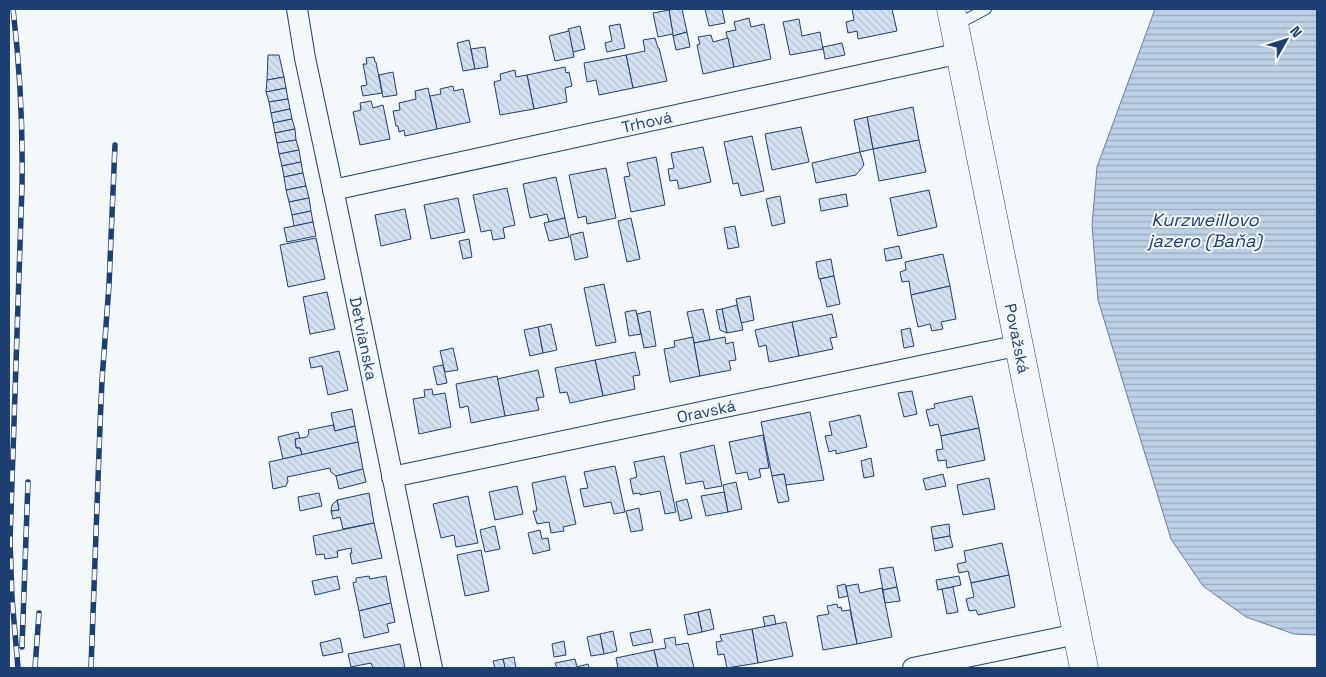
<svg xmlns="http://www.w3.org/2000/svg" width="1326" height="677" viewBox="0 0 1326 677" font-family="'Space Grotesk',sans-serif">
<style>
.water{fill:url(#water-rules);stroke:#687fa3}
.building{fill:url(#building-back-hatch);stroke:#1d3f73}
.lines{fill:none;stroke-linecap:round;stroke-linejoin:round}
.lane-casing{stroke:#1d3f73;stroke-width:12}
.street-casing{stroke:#1d3f73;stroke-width:22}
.primary-casing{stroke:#1d3f73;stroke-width:29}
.lane{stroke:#f4f7fb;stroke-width:10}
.street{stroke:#f4f7fb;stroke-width:20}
.primary{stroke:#f4f7fb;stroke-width:28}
.rail-casing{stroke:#1d3f73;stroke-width:5.5}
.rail{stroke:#f4f7fb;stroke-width:4;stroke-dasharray:11;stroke-linecap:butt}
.labels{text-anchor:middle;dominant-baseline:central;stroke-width:4;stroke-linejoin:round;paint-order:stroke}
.street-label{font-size:16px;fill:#1d3f73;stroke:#f4f7fb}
.water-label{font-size:18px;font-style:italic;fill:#1d3f73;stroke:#f4f7fb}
</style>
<defs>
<pattern id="water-rules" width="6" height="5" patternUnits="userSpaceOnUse" patternTransform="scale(1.25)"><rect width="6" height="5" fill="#bed0e5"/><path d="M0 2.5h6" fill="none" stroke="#9aaabe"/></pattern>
<pattern id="building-back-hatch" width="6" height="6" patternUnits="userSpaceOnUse" patternTransform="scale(1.25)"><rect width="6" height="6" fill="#d5e0f0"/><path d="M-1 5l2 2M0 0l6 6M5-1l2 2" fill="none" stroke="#b6c1d1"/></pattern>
</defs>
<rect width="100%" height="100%" fill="#f4f7fb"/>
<polygon class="water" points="1155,9 1317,9 1317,635 1294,634 1246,617 1203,586 1171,539 1098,300 1092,225 1097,167"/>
<g class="building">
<polygon points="674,9 682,9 687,32 673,36 669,10"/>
<polygon points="705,9 722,9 725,23 709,26"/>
<polygon points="852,9 892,9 897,31 858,39 857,31 848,33 846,22 854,20"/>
<polygon points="669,10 673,34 658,37 653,13"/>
<polygon points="749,18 751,27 764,24 771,59 734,67 726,32 736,30 734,22"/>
<polygon points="799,19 802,36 820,32 823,49 790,55 783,22"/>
<polygon points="620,24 625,48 607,52 605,43 612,41 609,26"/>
<polygon points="580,26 585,49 573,52 568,29"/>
<polygon points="569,31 574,57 555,61 549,36"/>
<polygon points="687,32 690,47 676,50 673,36"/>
<polygon points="711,35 713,42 728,38 734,67 703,74 697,45 700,44 698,37"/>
<polygon points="655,38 658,48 659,48 667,81 633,88 626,55 645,51 643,40"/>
<polygon points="469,40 475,69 463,71 457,43"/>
<polygon points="842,43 845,55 825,59 823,47"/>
<polygon points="485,47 488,67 475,69 471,49"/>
<polygon points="268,55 279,55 284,77 267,80"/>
<polygon points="626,55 633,88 599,95 596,80 587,82 584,63"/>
<polygon points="374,57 375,62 376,62 382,93 363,96 361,86 367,85 363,64 367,64 366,58"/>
<polygon points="565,67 566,73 569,72 572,86 565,88 567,102 534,109 527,75"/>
<polygon points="515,70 516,77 527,75 534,109 500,115 494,82 501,80 500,74"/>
<polygon points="393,72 397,95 383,97 379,75"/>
<polygon points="284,77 286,88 266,92 267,80"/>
<polygon points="453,86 454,91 463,89 470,122 437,129 430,96 441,94 440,89"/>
<polygon points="286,88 288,99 269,102 266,92"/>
<polygon points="428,88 437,129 405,136 404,130 399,132 398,126 396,126 393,111 400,110 399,103 416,99 415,91"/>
<polygon points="288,99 290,109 271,113 269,102"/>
<polygon points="371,101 373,108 383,105 390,139 360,145 353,112 361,110 360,103"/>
<polygon points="913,107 919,140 873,149 867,117"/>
<polygon points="290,109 292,119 273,123 271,113"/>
<polygon points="867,117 873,149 860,152 854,120"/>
<polygon points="292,119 295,129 275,133 273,123"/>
<polygon points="801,127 809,162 772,170 765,134"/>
<polygon points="295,129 296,140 277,143 275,133"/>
<polygon points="752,136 764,191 741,196 738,183 733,184 724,142"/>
<polygon points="296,140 299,150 279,154 277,143"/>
<polygon points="919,140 926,172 879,181 873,149"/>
<polygon points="703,147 711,182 679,189 677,180 670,181 668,169 674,168 671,153"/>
<polygon points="299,150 301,162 282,166 279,154"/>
<polygon points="860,152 864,165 856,175 816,183 812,163"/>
<polygon points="656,157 665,205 631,212 624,177 630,176 627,163"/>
<polygon points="301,162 303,173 284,177 282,166"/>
<polygon points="606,168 616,218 587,224 586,216 578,218 569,175"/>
<polygon points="303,173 306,186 286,190 284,177"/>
<polygon points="556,177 565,218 549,222 547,214 530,218 523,184"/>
<polygon points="306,186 309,198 289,202 286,190"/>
<polygon points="507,188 515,225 503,228 505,238 493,240 491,230 481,232 473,195"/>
<polygon points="929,190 937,227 898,236 890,198"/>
<polygon points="846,194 848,206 821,211 819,199"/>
<polygon points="780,196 785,223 772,226 766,199"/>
<polygon points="309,198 311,211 292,215 289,202"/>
<polygon points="458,198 465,232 431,239 424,205"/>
<polygon points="405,209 411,239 381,246 375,215"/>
<polygon points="311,211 313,222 294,226 292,215"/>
<polygon points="565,218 569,237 549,241 544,223"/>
<polygon points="631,218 640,259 627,262 618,221"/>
<polygon points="313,222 316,236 287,242 284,228"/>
<polygon points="735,226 739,247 728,249 724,228"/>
<polygon points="583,232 588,257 575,260 570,235"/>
<polygon points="316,238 325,279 288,287 280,245"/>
<polygon points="469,239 472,257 463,259 459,241"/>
<polygon points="899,246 902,258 886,261 884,249"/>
<polygon points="943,254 950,286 911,295 909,281 902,282 900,272 906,270 905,262"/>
<polygon points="831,259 834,276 819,279 816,262"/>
<polygon points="834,276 840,304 827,307 820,279"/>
<polygon points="604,284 616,342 596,346 584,288"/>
<polygon points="950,286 956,319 941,322 943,329 932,331 930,324 918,327 911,295"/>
<polygon points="327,292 335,329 310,334 303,297"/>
<polygon points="750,296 754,320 741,323 736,299"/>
<polygon points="737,305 743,330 727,333 722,309"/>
<polygon points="703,309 710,340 694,343 687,312"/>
<polygon points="722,309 727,333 720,330 716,310"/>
<polygon points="636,310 641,334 629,336 625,312"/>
<polygon points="650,311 656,346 644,348 637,314"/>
<polygon points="832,314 837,337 830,338 833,349 799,356 792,322"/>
<polygon points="792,322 799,356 769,362 766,345 759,347 755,330"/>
<polygon points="551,324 557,350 543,353 538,327"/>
<polygon points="538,327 543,353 530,356 524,330"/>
<polygon points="910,328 914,346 904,348 901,330"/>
<polygon points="693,337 700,376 670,382 664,349 675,347 674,341"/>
<polygon points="725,337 726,344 733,342 736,360 729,361 731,370 700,376 694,343"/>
<polygon points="453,348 458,370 445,372 440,351"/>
<polygon points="339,351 348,390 328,395 322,366 311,368 309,358"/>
<polygon points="635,352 640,375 633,376 635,389 603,396 595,360"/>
<polygon points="595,360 603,396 570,403 567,392 560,393 555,368"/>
<polygon points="443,365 447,383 437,385 433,367"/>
<polygon points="538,370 544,397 536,398 539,410 505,416 497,379"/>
<polygon points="497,376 505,416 471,423 468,406 460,408 456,384"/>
<polygon points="432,389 433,395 445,393 451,427 419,434 413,399 425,397 424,390"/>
<polygon points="912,391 917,414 904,417 898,393"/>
<polygon points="972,396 979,428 941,436 938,424 930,426 926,410 935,408 934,404"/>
<polygon points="352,409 355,426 335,431 331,413"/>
<polygon points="810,412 824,480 786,485 784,474 772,476 761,422"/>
<polygon points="860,415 867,447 836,454 836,450 829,452 825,436 832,435 829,422"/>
<polygon points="333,425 335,431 355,426 358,442 302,455 300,448 296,448 295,439 307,437 309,433 308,430"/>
<polygon points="979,428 985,460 947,468 946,460 938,461 936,450 943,449 941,436"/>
<polygon points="298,432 300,438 295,439 296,448 300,448 302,455 283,459 278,437"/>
<polygon points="763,435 769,468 759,469 761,477 749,480 747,472 736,474 729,442"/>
<polygon points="358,442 363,469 336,476 331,472 330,468 287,477 288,481 286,486 273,489 269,462"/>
<polygon points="714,445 722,486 705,489 703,481 686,484 680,453"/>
<polygon points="664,456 676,512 665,514 660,491 640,495 640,493 633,494 630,479 637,477 634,462"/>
<polygon points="871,458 874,476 864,478 861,461"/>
<polygon points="615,466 625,512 614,514 611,502 584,507 580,489 588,488 584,472"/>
<polygon points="363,469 366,482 339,489 336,476"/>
<polygon points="784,474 789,501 778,503 772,476"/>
<polygon points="943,474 946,486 926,490 923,479"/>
<polygon points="565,476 576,524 563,527 564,531 551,533 549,522 537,524 533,511 537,511 532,483"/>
<polygon points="989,478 995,509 963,515 957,485"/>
<polygon points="736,482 742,509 728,512 723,485"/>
<polygon points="517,486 523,514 495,520 489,492"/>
<polygon points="724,492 728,512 706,516 701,496"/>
<polygon points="319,493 322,506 300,511 298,497"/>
<polygon points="369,493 374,523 343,529 340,517 333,519 331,511 339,510 337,500"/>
<polygon points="468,496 478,543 456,547 454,535 441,538 433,504"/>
<polygon points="687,499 692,518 680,521 676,502"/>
<polygon points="337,500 339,510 331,511 332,505"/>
<polygon points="639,508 643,530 631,532 626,511"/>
<polygon points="374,523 382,558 352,564 350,553 352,553 351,548 337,551 338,557 325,559 324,554 316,555 313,536"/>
<polygon points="949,524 950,536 933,539 931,527"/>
<polygon points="495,526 500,549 485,552 480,530"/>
<polygon points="540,530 542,539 548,538 550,550 533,554 528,533"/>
<polygon points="950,536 953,547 935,551 933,539"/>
<polygon points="1002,543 1009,575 971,583 968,571 959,573 957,564 966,562 964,551"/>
<polygon points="481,550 489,591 465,596 457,555"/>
<polygon points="893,567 897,587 883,590 879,569"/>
<polygon points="1009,575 1015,607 978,615 976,610 969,611 966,599 974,597 971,583"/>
<polygon points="337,576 340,589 315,595 312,581"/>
<polygon points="369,576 370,579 386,576 391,603 359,611 353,583 356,582 356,578"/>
<polygon points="959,576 961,585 938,590 936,580"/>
<polygon points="845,584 848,596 839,598 837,586"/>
<polygon points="858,584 860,593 882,588 892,637 857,644 846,586"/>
<polygon points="897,587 900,601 885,603 883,590"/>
<polygon points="953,587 958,612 947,614 942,589"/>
<polygon points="391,603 395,622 387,624 389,632 364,638 359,611"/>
<polygon points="837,604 838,608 841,607 842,611 850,610 857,644 823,650 817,616 829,614 827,606"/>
<polygon points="710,609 714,629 702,632 698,612"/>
<polygon points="698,612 702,632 688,635 684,615"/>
<polygon points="774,615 776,624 765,627 763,617"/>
<polygon points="786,622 793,656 758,663 752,629"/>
<polygon points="650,629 653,642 633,646 630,633"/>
<polygon points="752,629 758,663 727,668 724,654 718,655 716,642 722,641 720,635"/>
<polygon points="613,631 617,651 604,654 600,634"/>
<polygon points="600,634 604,654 591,656 587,637"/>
<polygon points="675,637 676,645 688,643 694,668 658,668 654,650 666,648 664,639"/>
<polygon points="340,638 343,652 323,656 320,643"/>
<polygon points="564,641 566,655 554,657 552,644"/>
<polygon points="400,644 405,668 373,668 371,663 351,667 348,654"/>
<polygon points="654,650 658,668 618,668 616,658"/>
<polygon points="514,657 516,668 505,668 503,659"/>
<polygon points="503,659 505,668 495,668 493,661"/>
<polygon points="575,659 577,667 588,664 589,668 557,668 555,663"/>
</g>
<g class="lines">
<g class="lane-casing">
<polyline id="lane" points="956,25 986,9"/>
</g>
<g class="street-casing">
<g id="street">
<path id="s1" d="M 297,9 L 305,58 L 340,222 L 432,668"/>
<path id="s2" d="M 333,190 L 961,53"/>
<path id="s3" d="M 392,477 L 1020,345"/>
<polyline points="913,668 1077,634"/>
</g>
</g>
<g class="primary-casing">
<g id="primary">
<path id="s4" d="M 951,9 L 1084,668"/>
</g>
</g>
<use href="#lane" class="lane"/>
<use href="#street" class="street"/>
<use href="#primary" class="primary"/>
<g class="rail-casing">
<g id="rail">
<path d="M 13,9 C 20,68 23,126 22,186 L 10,541 L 12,598 L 18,668"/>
<polyline points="22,647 28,482"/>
<polyline points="35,668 39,613"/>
<polyline points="91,668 100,426 102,380 109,285 115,145"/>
</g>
</g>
<use href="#rail" class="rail"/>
</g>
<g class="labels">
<g class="street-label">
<text stroke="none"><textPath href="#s2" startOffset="321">Trhová</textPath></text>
<text stroke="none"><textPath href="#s4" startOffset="336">Považská</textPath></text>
<text stroke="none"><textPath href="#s1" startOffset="336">Detvianska</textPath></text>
<text stroke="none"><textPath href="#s3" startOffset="321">Oravská</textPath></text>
</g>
<g class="water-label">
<text x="1205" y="219">Kurzweillovo<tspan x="1205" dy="21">jazero (Baňa)</tspan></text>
</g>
</g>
<rect width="1326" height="677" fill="none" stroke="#1d3f73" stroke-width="20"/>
<g transform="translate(1286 40) rotate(51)" stroke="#f4f7fb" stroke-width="4" paint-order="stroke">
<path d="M0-4L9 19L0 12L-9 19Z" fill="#1d3f73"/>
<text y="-8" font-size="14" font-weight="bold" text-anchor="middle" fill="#1d3f73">N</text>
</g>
</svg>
